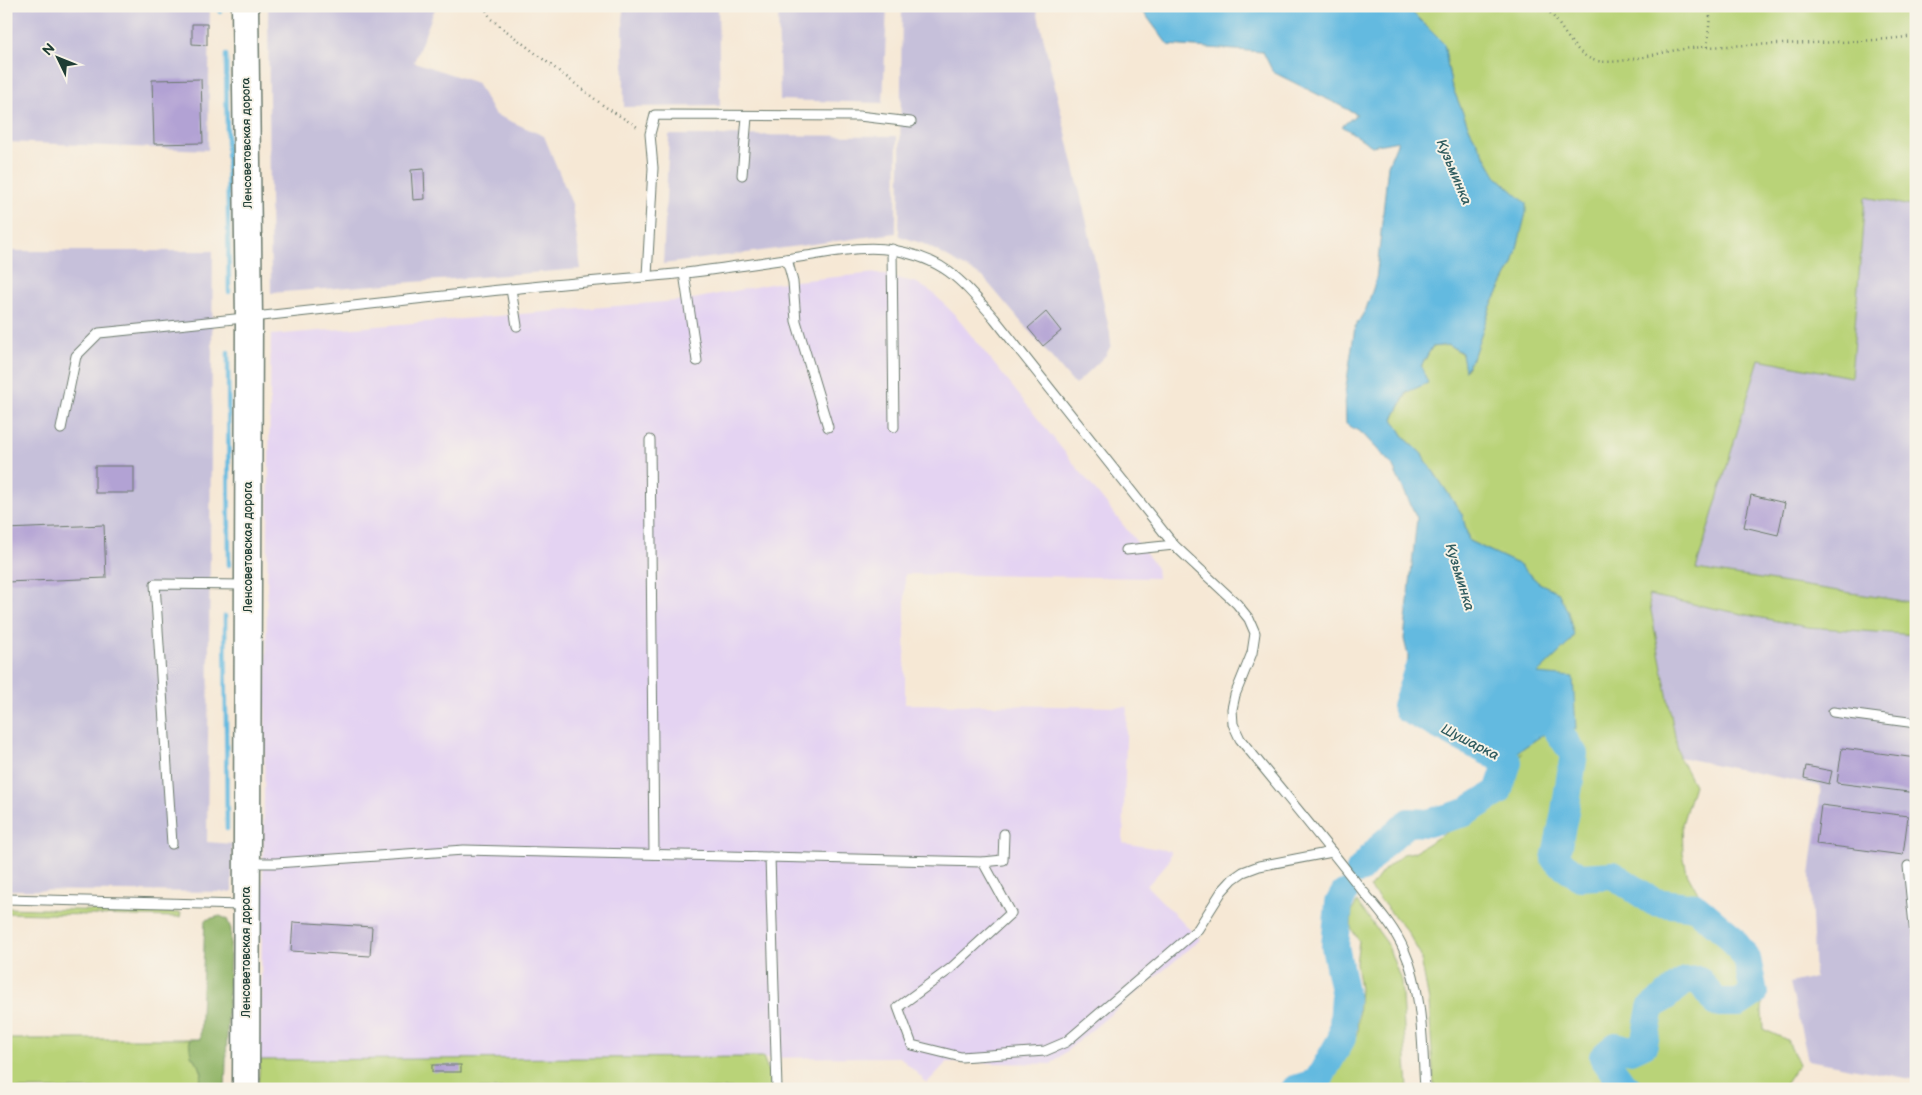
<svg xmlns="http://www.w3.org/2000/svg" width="1922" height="1095" viewBox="0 0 1922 1095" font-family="'Balsamiq Sans',sans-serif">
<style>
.built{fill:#e4d3f2}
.industrial{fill:#c6c0da}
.green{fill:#b9d378;stroke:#6c8856}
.forest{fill:#92b568;stroke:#58794e}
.water{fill:#63bae0;stroke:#417c8a}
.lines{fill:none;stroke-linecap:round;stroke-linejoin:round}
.stream{stroke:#63bae0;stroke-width:4.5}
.river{stroke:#63bae0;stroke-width:28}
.building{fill:#b2a2d4}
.lane-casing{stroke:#6a796c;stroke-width:11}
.secondary-casing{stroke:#6a796c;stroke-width:29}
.path{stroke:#6a796c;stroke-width:2.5;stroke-dasharray:1 4;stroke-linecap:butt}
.lane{stroke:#fff;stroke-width:9}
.secondary{stroke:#fff;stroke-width:26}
.labels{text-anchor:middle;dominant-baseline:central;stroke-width:4;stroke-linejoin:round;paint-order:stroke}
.street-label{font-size:12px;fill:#1f3d34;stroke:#f7f3e8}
.water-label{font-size:14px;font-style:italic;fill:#305c5f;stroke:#f7f3e8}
</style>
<rect width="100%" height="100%" fill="#f7f3e8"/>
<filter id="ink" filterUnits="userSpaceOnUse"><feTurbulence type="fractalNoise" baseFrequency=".02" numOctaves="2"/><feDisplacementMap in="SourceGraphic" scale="10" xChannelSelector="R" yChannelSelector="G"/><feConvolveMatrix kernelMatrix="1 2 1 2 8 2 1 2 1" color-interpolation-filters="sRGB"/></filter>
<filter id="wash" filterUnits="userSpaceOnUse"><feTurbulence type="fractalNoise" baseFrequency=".0096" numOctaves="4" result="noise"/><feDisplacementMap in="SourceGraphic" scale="20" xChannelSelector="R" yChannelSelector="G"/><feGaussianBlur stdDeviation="1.12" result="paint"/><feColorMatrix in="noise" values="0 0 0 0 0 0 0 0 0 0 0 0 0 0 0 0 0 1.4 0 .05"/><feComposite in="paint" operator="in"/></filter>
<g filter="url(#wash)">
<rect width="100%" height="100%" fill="#f6e8d5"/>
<polygon class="built" points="877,273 917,283 933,293 954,314 1156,566 1157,578 905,574 905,704 1127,707 1123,843 1171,851 1169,861 1147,886 1187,927 1201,939 1051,1064 947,1062 927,1083 900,1057 260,1060 271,335 688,300 775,283"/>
<g class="industrial">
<polygon points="6,6 210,6 208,150 6,142"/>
<polygon points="268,6 436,6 414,62 477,83 494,114 544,136 572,204 581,269 271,293"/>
<polygon points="623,6 718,6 720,106 624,107"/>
<polygon points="778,6 887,6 883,103 780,100"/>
<polygon points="902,6 1036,6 1087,223 1110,334 1111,345 1106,355 1075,385 983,277 924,244 899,236"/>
<polygon points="669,135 897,136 896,233 663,264"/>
<polygon points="1865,196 1916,207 1916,603 1695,570 1759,359 1851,377"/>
<polygon points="6,251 213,251 207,842 232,844 232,892 6,890"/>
<polygon points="1648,594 1807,627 1916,635 1916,1080 1808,1060 1790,983 1815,977 1810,876 1821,786 1679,757"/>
</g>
<g class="green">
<path d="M 1406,6 L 1916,6 L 1916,207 L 1865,197 L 1851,377 L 1759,359 L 1696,569 L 1916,603 L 1916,635 L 1807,627 L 1648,595 L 1679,757 L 1694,785 L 1682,824 L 1683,853 L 1687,873 L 1698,893 L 1729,919 L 1754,947 L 1763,991 L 1762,1012 L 1763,1029 L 1787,1040 L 1799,1064 L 1782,1089 L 1434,1089 L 1429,1001 L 1420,954 L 1407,931 L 1370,888 L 1383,871 L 1403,854 L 1414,852 L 1457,826 L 1445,810 L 1470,802 L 1481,806 L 1485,795 L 1494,791 C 1500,777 1510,763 1522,753 L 1508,758 L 1547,732 L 1576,729 L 1536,674 L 1567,645 L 1558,592 L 1539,583 L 1518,564 L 1469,541 L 1462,514 L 1421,453 L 1405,438 L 1393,419 L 1432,347 L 1449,345 L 1462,354 L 1466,370 L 1474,355 L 1490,308 L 1513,264 L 1525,203 L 1497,177 L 1470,130 L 1451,84 L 1444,44 Z"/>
<polygon points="1357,902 1387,943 1401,981 1408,1089 1319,1089 1326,1085 1343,1063 1357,1033 1360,989 1356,963 1359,941 1351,928 1352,911"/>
<polygon points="6,908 181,913 180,917 6,913"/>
<polygon points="6,1039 189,1039 191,1055 199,1065 202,1073 198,1089 6,1089"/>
<polygon points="763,1057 770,1075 771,1089 397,1089 258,1085 260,1060"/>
</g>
<polygon class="forest" points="220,916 227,919 231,929 225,1089 198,1089 202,1073 199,1065 191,1055 189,1039 200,1039 205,920"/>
<polygon class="water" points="1142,6 1406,6 1444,44 1451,84 1470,130 1497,177 1526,203 1526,213 1513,264 1490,308 1474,355 1465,371 1462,353 1449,345 1432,347 1421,366 1428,383 1407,392 1393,419 1405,438 1421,453 1462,514 1469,541 1518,564 1539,583 1558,592 1568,612 1574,635 1567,645 1537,674 1573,677 1576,729 1547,732 1508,758 1406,706 1408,656 1404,639 1417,518 1392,465 1362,433 1346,424 1345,393 1355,327 1366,309 1376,280 1388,165 1398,141 1372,146 1342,126 1357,114 1273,72 1263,52 1168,45 1142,10"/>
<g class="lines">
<g class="stream">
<polyline points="220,6 220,12"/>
<polyline points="226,55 229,292"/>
<polyline points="228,352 229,565"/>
<polyline points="225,616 227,829"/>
</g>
<g class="river">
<polyline points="1537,701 1574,754 1564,817 1555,859 1580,877 1613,875 1654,902 1696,907 1729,935 1747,959 1754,993 1739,1003 1716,1003 1699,980 1685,981 1651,1008 1644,1044 1631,1050 1616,1046 1603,1057 1623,1085 1629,1089"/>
<polyline points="1360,870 1383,844 1409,822 1428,823 1464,813 1498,792 1508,762 1407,709 1406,706 1417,672"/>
<polyline points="1295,1089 1317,1082 1342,1038 1345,996 1335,946 1339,903 1344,894"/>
</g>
</g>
<g id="blocks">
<g class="building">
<polygon points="192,24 207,24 207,45 192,44"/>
<polygon points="201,79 203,143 154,144 152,80"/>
<polygon points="424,169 425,199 413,200 411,170"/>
<polygon points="1046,312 1061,331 1043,346 1028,328"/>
<rect x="95" y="466" width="39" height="27"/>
<polygon points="1751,495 1785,503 1778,535 1744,527"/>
<polygon points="104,525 106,578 6,582 6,529"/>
<polygon points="1842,748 1916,758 1916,793 1837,783"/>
<polygon points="1806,766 1832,771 1829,784 1804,778"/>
<polygon points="1821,805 1908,816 1903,855 1816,844"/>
<polygon points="293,922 372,927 370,956 291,951"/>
<rect x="432" y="1065" width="29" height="7"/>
</g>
</g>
</g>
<g filter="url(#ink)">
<use href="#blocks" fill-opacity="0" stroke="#6a796c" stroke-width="1"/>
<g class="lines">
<g class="lane-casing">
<g id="lane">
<polyline points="742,175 747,117"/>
<polyline points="892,249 894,427"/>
<polyline points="787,259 793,282 796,321 828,427"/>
<polyline points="684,273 697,361"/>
<polyline points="647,276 653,168 650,134 655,115 859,116 911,122"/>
<polyline points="511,289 517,326"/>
<path d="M 61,429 L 76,356 L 99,333 C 236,320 373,303 510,289 C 569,283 627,279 686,273 C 726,268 766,262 806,256 C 834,252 864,245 893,250 C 945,259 961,280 994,318 L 1174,545 L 1237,604 L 1249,619 L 1255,633 L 1252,653 L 1235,695 L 1232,709 L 1233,724 L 1240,739 C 1280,788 1320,836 1358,885 C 1374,905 1394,926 1404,950 C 1423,992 1422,1043 1425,1089"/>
<polyline points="650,440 654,854"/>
<polyline points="1126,550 1174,545"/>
<polyline points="1833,712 1916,723"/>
<polyline points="172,844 155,584 245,585"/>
<polyline points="770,857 777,1089"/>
<polyline points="983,862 1003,860 1004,834"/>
<polyline points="249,863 276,863 464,850 983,862 1011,913 950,969 898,1007 912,1045 961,1057 1045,1051 1066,1042 1198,929 1222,891 1233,879 1243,872 1259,866 1332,852"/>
<polyline points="1908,866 1916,945"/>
<polyline points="6,899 243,905"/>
</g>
</g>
<g class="secondary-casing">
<polyline id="secondary" points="245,6 249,318 246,1089"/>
</g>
<g class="path">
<polyline points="484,6 491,19 604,106 639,128"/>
<path d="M 1543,6 C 1561,20 1569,49 1591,59 C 1610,68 1656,53 1677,50 C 1699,46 1723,47 1745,45 C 1802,43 1859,43 1916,36"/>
<polyline points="1707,47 1711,6"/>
</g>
<use href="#lane" class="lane"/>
<use href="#secondary" class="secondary"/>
</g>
</g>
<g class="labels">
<g class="street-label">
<text transform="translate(247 143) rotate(-91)">Ленсоветовская дорога</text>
<text transform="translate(248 547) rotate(-90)">Ленсоветовская дорога</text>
<text transform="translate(246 952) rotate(-90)">Ленсоветовская дорога</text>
</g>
<g class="water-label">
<text transform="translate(1454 172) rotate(67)">Кузьминка</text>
<text transform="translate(1460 577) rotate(73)">Кузьминка</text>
<text transform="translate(1470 742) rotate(27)">Шушарка</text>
</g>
</g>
<rect width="1922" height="1095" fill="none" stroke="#f7f3e8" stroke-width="25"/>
<g transform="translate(58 58) rotate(313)" stroke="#f7f3e8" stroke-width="4" paint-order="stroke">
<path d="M0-4L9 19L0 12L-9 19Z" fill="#1f3d34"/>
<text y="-8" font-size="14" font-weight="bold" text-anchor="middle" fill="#1f3d34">N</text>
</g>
</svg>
